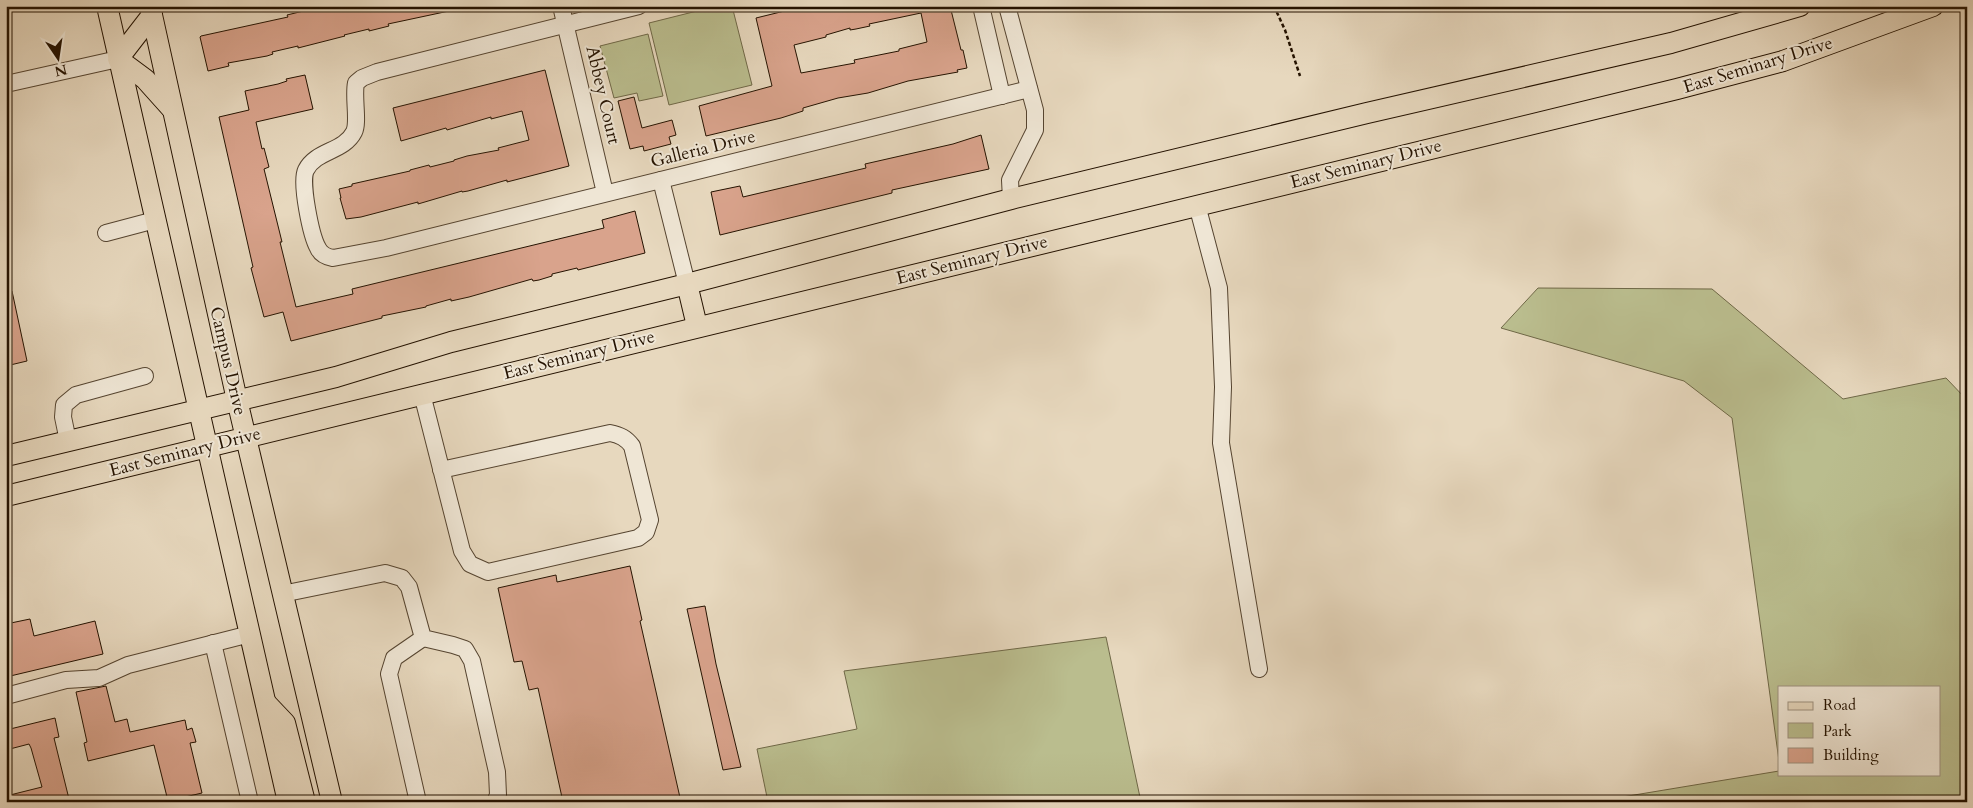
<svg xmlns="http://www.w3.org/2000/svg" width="1973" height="808" viewBox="0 0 1973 808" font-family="Cardo,serif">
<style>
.green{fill:#babd8e;stroke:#6f6847}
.building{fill:#d9a38c;stroke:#241200;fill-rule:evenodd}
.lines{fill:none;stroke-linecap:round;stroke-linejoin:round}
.minor-casing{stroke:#554430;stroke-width:18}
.major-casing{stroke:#241200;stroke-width:22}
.path{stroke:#241200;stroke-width:2.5;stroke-dasharray:4 2.5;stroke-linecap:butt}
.minor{stroke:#efe6d5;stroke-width:16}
.major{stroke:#e7d8be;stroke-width:20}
.labels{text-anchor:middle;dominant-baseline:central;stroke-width:4;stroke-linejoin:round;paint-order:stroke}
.street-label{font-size:18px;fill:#241200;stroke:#efe6d5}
</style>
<rect width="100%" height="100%" fill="#e7d8be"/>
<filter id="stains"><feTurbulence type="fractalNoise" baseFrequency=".004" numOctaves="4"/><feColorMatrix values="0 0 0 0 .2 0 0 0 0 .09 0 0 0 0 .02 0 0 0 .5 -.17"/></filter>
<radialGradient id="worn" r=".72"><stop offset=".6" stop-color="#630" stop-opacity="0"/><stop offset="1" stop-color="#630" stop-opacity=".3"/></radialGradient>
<g class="green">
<polygon points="717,6 732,6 752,85 669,105 649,23"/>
<polygon points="648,34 663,96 639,101 637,93 614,98 600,46"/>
<polygon points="1538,288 1712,289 1843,399 1946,378 1967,400 1967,802 1592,802 1779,771 1779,774 1939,774 1939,687 1779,687 1779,761 1732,418 1684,381 1501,328"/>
<polygon points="1106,637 1141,802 768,802 757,749 857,729 844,671"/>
</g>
<g class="building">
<polygon points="324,6 448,6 449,11 388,24 389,26 369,31 369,29 344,35 345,36 298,48 298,46 272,52 273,54 267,56 228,63 229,66 208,71 200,37 201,36 288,17 287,15"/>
<path d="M 805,6 L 950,6 L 961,50 L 963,50 L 967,68 L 957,70 L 958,72 L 908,81 L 868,93 L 838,98 L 803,108 L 803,111 L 781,118 L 706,136 L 699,106 L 772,86 L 756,18 ZM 921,13 L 927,42 L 899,49 L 899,51 L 854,60 L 855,63 L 801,73 L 794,45 L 826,37 L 826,35 L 850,28 L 850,30 L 856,29 L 870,26 L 869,24 Z"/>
<polygon points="545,70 569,166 507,182 507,180 468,191 462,192 462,191 418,204 418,202 361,217 346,219 340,198 341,198 339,189 352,186 352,184 410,171 410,170 429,165 430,167 454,161 454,160 467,156 499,150 498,148 529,140 522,111 491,119 491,117 447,130 446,128 401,141 393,108"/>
<polygon points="305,75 313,109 256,122 262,149 264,148 269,167 264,169 282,242 280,242 296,307 353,294 352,289 604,228 602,220 635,211 645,253 578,270 577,268 552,274 552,276 539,280 533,281 532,279 469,297 451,301 451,299 426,306 426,307 382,316 382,318 291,341 283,312 264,317 251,268 253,267 219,117 249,110 245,91 278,84 287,81 286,79"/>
<polygon points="634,97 642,128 672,120 676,135 669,137 671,144 644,151 643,146 630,149 618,101"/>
<polygon points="981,135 989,169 892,190 892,193 720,235 711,192 740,186 743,197 866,168 865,164 953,144"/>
<polygon points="6,291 12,291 27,361 6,366"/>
<polygon points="630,566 642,620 640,621 681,802 563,802 538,688 529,690 522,661 514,662 498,588 556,575 557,582"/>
<polygon points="705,606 716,664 741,767 723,770 687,609"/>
<polygon points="30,619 34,636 95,621 103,654 6,677 6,624"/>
<polygon points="106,686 115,722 127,719 130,732 185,720 187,730 192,728 196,742 190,743 202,793 168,801 154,745 88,761 84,743 87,742 76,692"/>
<polygon points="55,718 59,737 54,738 69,799 58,802 6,802 6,796 42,787 31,748 29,744 6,750 6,730"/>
</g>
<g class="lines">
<g class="minor-casing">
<g id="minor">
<polyline points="561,6 605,193"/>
<path d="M 639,6 L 377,72 L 362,78 L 356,83 C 353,97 359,122 354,132 C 344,152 316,150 306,170 C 300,182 311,236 318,248 C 321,255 327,257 333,258 L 386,248 L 1029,89"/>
<polyline points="981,6 1002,96"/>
<polyline points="1007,6 1035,110 1035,130 1010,180 1011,199"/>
<polyline points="6,84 118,59"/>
<polyline points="661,180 687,284"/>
<polyline points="1197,205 1219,288 1223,387 1221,443 1259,669"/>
<polyline points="106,233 155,220"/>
<path d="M 422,394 L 462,551 L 470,564 L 488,572 L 638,538 L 646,532 L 650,520 L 632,446 C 626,438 620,435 610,433 L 441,470"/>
<polyline points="68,441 63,417 64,405 76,395 145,376"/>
<polyline points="282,594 385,573 402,578 409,587 423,638 453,645 465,649 472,661 497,772 498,795 495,802"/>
<polyline points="213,643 250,802"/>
<polyline points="6,696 66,680 99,678 128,665 250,634"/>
<polyline points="418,802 389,674 394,658 423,638"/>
</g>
</g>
<g class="major-casing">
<g id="major">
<polyline points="107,6 288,802"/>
<polyline points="150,6 237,400 332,802"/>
<polyline points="152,15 118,59 145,79 171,108"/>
<polyline points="687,284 697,326"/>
<polyline points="6,456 336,377 451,342 687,284 1011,199 1367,113 1671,43 1800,6"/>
<polyline points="6,496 1677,89 1783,61 1933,6"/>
<polyline points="266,703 285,723 305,802"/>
</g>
</g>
<polyline class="path" points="1274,6 1285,30 1300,76"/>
<use href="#minor" class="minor"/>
<use href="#major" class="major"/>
</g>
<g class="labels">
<g class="street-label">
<text transform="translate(1758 65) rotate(-17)">East Seminary Drive</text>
<text transform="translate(603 95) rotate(77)">Abbey Court</text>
<text transform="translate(703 149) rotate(-14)">Galleria Drive</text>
<text transform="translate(1366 164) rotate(-14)">East Seminary Drive</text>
<text transform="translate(972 260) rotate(-14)">East Seminary Drive</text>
<text transform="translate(579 355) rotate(-14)">East Seminary Drive</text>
<text transform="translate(228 361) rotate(77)">Campus Drive</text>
<text transform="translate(185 452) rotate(-14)">East Seminary Drive</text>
</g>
</g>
<rect width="1973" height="808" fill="none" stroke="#e7d8be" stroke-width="25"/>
<rect x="8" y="8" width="1958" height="793" fill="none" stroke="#241200" stroke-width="2.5"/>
<rect x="12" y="12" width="1948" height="783" fill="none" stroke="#241200"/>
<rect x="1778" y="686" width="162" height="90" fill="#efe6d5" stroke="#9e9180"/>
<rect x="1788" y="702" width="25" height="8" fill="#e7d8be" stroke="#9e9180"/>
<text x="1823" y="710" font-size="15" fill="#241200">Road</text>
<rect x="1788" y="723" width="25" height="15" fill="#babd8e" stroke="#9e9180"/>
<text x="1823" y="736" font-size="15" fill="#241200">Park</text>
<rect x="1788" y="748" width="25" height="15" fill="#d9a38c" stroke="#9e9180"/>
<text x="1823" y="760" font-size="15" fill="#241200">Building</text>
<g transform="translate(58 58) rotate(167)" stroke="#efe6d5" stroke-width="4" paint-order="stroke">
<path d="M0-4L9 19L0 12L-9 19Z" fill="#241200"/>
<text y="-8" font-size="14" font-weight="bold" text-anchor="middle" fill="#241200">N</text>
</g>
<rect width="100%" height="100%" filter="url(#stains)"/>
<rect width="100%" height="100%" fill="url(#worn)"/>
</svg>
